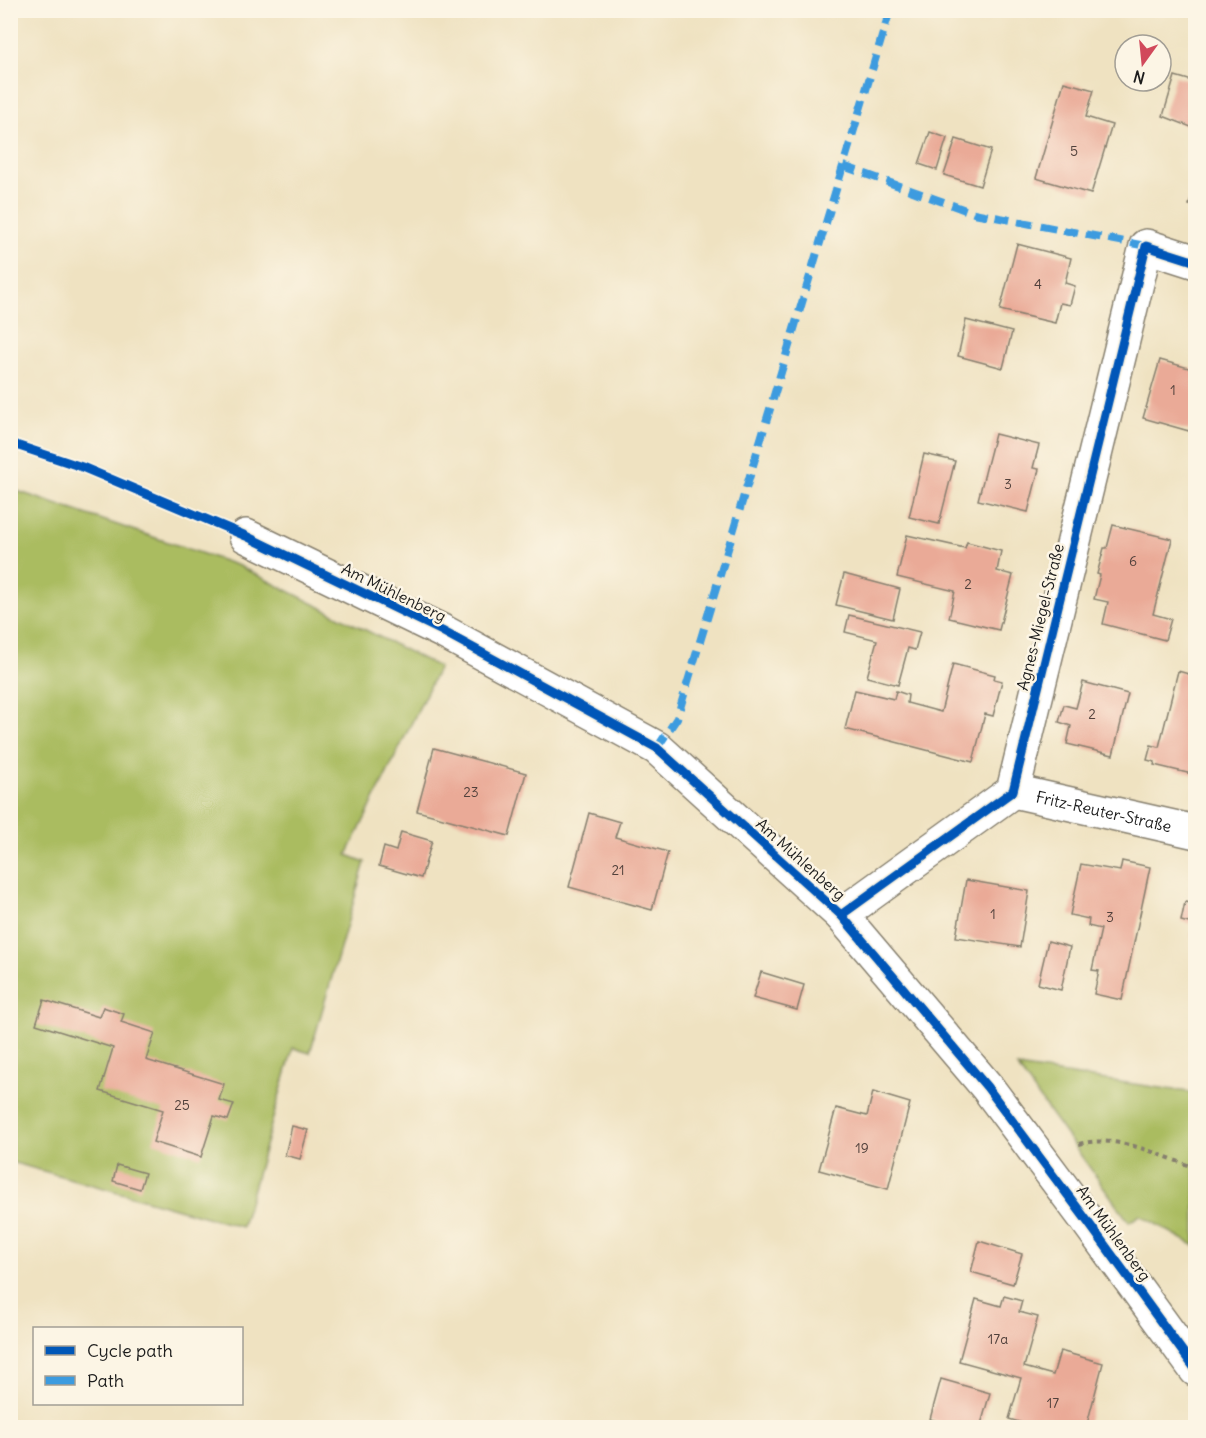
<svg xmlns="http://www.w3.org/2000/svg" width="1206" height="1438" viewBox="0 0 1206 1438" font-family="Delius,sans-serif">
<style>
.green{fill:#aabc60;stroke:#636c3e;stroke-width:1.5}
.building{fill:#eaaa97}
.lines{fill:none;stroke-linecap:round;stroke-linejoin:round}
.street-casing{stroke:#867f6e;stroke-width:36}
.path{stroke:#867f6e;stroke-width:4;stroke-dasharray:4.5 4.5;stroke-linecap:butt}
.street{stroke:#fff;stroke-width:33}
.quiet{stroke:#3c9bdf;stroke-width:8;stroke-dasharray:15 8;stroke-linecap:butt}
.cycleway-casing{stroke:#fcf5e5;stroke-width:13}
.cycleway{stroke:#0057b8;stroke-width:9}
.labels{text-anchor:middle;dominant-baseline:central;stroke-width:5;stroke-linejoin:round;paint-order:stroke}
.number-label{font-size:14px;fill:#50403b}
.street-label{font-size:16px;fill:#1c1c1c;stroke:#fcf5e5}
</style>
<rect width="100%" height="100%" fill="#fcf5e5"/>
<filter id="ink" filterUnits="userSpaceOnUse"><feTurbulence type="fractalNoise" baseFrequency=".0167" numOctaves="2"/><feDisplacementMap in="SourceGraphic" scale="12" xChannelSelector="R" yChannelSelector="G"/><feConvolveMatrix kernelMatrix="1 2 1 2 8 2 1 2 1" color-interpolation-filters="sRGB"/></filter>
<filter id="wash" filterUnits="userSpaceOnUse"><feTurbulence type="fractalNoise" baseFrequency=".008" numOctaves="4" result="noise"/><feDisplacementMap in="SourceGraphic" scale="24" xChannelSelector="R" yChannelSelector="G"/><feGaussianBlur stdDeviation="1.35" result="paint"/><feColorMatrix in="noise" values="0 0 0 0 0 0 0 0 0 0 0 0 0 0 0 0 0 1.4 0 .05"/><feComposite in="paint" operator="in"/></filter>
<g filter="url(#wash)">
<rect width="100%" height="100%" fill="#efe2c1"/>
<g class="green">
<polygon points="11,489 239,566 439,667 347,855 365,862 310,1053 293,1048 242,1227 11,1162"/>
<polygon points="1017,1067 1195,1093 1195,1246 1140,1215 1129,1222"/>
</g>
<g id="blocks">
<g class="building">
<polygon points="1175,76 1196,82 1196,129 1163,116"/>
<polygon points="1064,82 1094,90 1086,117 1112,125 1091,194 1036,178"/>
<polygon points="930,132 947,138 937,170 919,164"/>
<polygon points="956,139 991,150 980,186 944,175"/>
<polygon points="1195,184 1196,184 1196,207 1189,205"/>
<polygon points="1017,244 1071,258 1065,283 1075,286 1070,305 1060,303 1055,323 1000,310"/>
<polygon points="966,320 1012,332 1003,368 958,356"/>
<polygon points="1160,360 1196,370 1196,409 1189,431 1143,418"/>
<polygon points="995,434 1039,445 1033,468 1039,469 1028,512 978,500"/>
<polygon points="924,454 955,461 939,524 909,517"/>
<polygon points="1113,525 1172,539 1153,614 1171,619 1165,640 1103,624 1108,602 1094,599 1100,575 1097,574 1104,548 1107,548"/>
<polygon points="907,535 965,548 967,542 1001,551 997,571 1013,575 999,630 949,618 955,591 897,577"/>
<polygon points="844,574 900,589 893,619 836,605"/>
<polygon points="849,615 920,632 915,650 908,648 898,685 867,677 877,640 845,632"/>
<polygon points="953,664 995,675 994,679 1002,681 993,716 985,714 973,762 845,729 855,690 894,699 896,691 908,695 907,703 941,712"/>
<polygon points="1178,671 1196,676 1196,775 1154,765 1155,762 1147,760 1151,745 1159,747"/>
<polygon points="1083,682 1128,694 1113,755 1067,744 1071,726 1059,722 1064,705 1076,708"/>
<polygon points="434,748 526,773 509,836 417,811"/>
<polygon points="589,813 620,822 615,837 668,852 652,910 569,887"/>
<polygon points="401,832 432,841 421,878 379,866 384,847 396,851"/>
<polygon points="1122,861 1150,867 1122,1000 1094,994 1099,971 1092,970 1101,929 1088,926 1089,919 1070,915 1081,864 1120,871"/>
<polygon points="966,880 1029,891 1020,947 956,937"/>
<polygon points="1185,902 1196,904 1196,938 1191,937 1193,924 1181,921"/>
<polygon points="1048,941 1070,947 1061,990 1038,984"/>
<polygon points="761,972 804,985 797,1010 753,998"/>
<polygon points="44,1000 99,1017 103,1007 124,1014 121,1022 155,1033 146,1060 224,1084 219,1100 234,1104 228,1120 214,1116 201,1157 153,1142 163,1110 100,1091 113,1048 36,1024"/>
<polygon points="873,1092 910,1103 888,1189 819,1170 836,1108 867,1116"/>
<polygon points="292,1126 308,1130 300,1159 285,1155"/>
<polygon points="117,1165 145,1173 140,1189 113,1181"/>
<polygon points="979,1241 1022,1254 1013,1284 971,1272"/>
<polygon points="1004,1296 1022,1301 1019,1312 1038,1317 1024,1367 1053,1375 1060,1351 1103,1363 1086,1428 1028,1428 1029,1425 1009,1419 1021,1378 959,1361 976,1299 1001,1306"/>
<polygon points="941,1379 990,1393 980,1428 958,1428 930,1419"/>
</g>
</g>
</g>
<g filter="url(#ink)">
<use href="#blocks" fill-opacity="0" stroke="#867f6e" stroke-width="1.5"/>
<g class="lines">
<g class="street-casing">
<g id="street">
<polyline points="246,536 442,631 657,748 841,915 987,1087 1085,1218 1196,1370"/>
<path id="s1" d="M 1013,791 L 1196,832"/>
<polyline points="841,915 1013,791 1146,246 1196,262"/>
</g>
</g>
<path class="path" d="M 1079,1144 C 1119,1134 1158,1155 1196,1168"/>
<use href="#street" class="street"/>
<g class="quiet">
<polyline points="843,166 974,213 1146,246"/>
<polyline points="657,748 677,718 890,10"/>
</g>
<g class="cycleway-casing">
<g id="cycleway">
<polyline points="10,443 82,467 246,536 442,631 657,748 841,915 987,1087 1085,1218 1196,1370"/>
<polyline points="841,915 1013,791 1146,246 1196,262"/>
</g>
</g>
<use href="#cycleway" class="cycleway"/>
</g>
</g>
<g class="labels">
<g class="number-label">
<text x="1074" y="151">5</text>
<text x="1038" y="284">4</text>
<text x="1173" y="390">1</text>
<text x="1008" y="484">3</text>
<text x="1133" y="561">6</text>
<text x="968" y="584">2</text>
<text x="1092" y="714">2</text>
<text x="471" y="792">23</text>
<text x="618" y="870">21</text>
<text x="993" y="914">1</text>
<text x="1110" y="917">3</text>
<text x="182" y="1105">25</text>
<text x="862" y="1148">19</text>
<text x="998" y="1339">17a</text>
<text x="1053" y="1403">17</text>
</g>
<g class="street-label">
<text transform="translate(394 592) rotate(26)">Am Mühlenberg</text>
<text transform="translate(1040 617) rotate(-76)">Agnes-Miegel-Straße</text>
<text stroke="none"><textPath href="#s1" startOffset="93">Fritz-Reuter-Straße</textPath></text>
<text transform="translate(801 859) rotate(42)">Am Mühlenberg</text>
<text transform="translate(1114 1233) rotate(54)">Am Mühlenberg</text>
</g>
</g>
<rect width="1206" height="1438" fill="none" stroke="#fcf5e5" stroke-width="36"/>
<rect x="33" y="1327" width="210" height="78" fill="#fcf5e5" stroke="#a29e95" stroke-width="1.5"/>
<rect x="45" y="1346" width="30" height="9" fill="#0057b8" stroke="#a29e95" stroke-width="1.5"/>
<text x="87" y="1357" font-size="18" fill="#1c1c1c">Cycle path</text>
<rect x="45" y="1376" width="30" height="9" fill="#3c9bdf" stroke="#a29e95" stroke-width="1.5"/>
<text x="87" y="1387" font-size="18" fill="#1c1c1c">Path</text>
<g transform="translate(1143 63) rotate(195)"><circle r="28" fill="#fcf5e5" stroke="#a29e95" stroke-width="1.5"/>
<path d="M0-4.5L10 22L0 15L-10 22Z" fill="#d1495b"/>
<text y="-9" font-size="16" font-weight="bold" text-anchor="middle" fill="#1c1c1c">N</text>
</g>
</svg>
